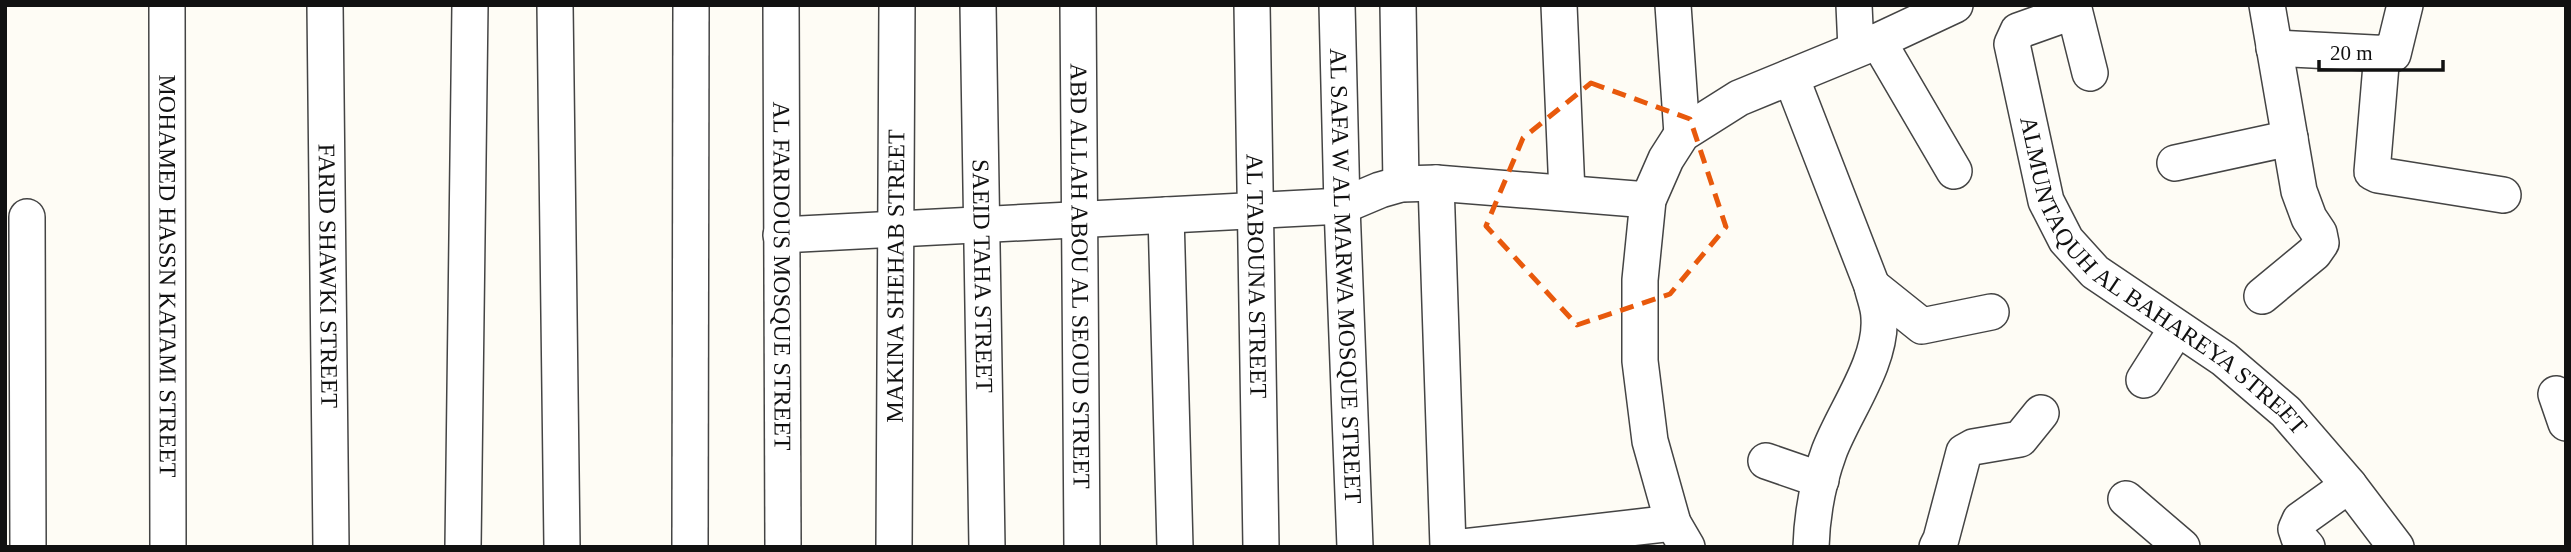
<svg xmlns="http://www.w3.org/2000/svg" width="2571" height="552" viewBox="0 0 2571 552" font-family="Georgia,serif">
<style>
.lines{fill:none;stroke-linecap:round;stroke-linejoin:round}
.street-casing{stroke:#444;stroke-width:38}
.street{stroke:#fff;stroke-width:35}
.marked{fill:none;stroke:#e8590c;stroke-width:5;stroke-dasharray:14 9;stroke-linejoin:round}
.labels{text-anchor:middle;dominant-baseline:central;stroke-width:7;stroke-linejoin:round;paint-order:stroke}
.street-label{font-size:24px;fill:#111;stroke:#fff}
</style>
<rect width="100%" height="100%" fill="#fefcf5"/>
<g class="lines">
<g class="street-casing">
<g id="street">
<path id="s1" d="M 167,5 L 168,547"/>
<path id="s2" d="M 325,5 L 331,547"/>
<polyline points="555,5 562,547"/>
<path id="s3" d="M 781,5 L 783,547"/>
<path id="s4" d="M 978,5 L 987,547"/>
<path id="s5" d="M 1078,5 L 1082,547"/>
<path id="s6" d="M 1252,5 L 1261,547"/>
<path id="s7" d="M 1337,5 L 1342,206 L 1355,547"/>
<polyline points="1398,5 1401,184"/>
<polyline points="1559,5 1567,193"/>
<polyline points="1673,5 1682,134"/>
<polyline points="1854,5 1856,49"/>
<polyline points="2073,5 2090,73"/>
<path id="s8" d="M 2074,11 L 2018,31 L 2012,44 L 2046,201 L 2066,240 L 2095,272 L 2224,359 L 2286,412 L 2349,485 L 2396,547"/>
<polyline points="1878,41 1954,171"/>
<polyline points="2274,48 2393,54 2405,5"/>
<polyline points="2382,53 2372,172 2378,175 2503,195"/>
<path d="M 1791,77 L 1872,286 C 1874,296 1879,307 1879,318 C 1882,362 1844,412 1829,452 C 1818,482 1812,515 1811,547"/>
<polyline points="2175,163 2290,138"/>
<polyline points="1436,183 1448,547"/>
<polyline points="1166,215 1175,547"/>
<polyline points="27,217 28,547"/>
<polyline points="781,235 1342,206 1380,190 1401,184 1436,183 1648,200"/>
<polyline points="1872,286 1922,326 1991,312"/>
<polyline points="2262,296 2314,253 2321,243 2319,233 2309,218 2299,191 2267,5"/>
<polyline points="2144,380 2177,328"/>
<polyline points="2556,394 2566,423"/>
<polyline points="1766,461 1821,480"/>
<polyline points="2126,499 2182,547"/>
<polyline points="463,547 470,5"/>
<polyline points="690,547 691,5"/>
<path id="s9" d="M 894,547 L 897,5"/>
<polyline points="1463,547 1673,523"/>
<polyline points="1687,547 1673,523 1650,441 1640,361 1640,280 1648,200 1666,159 1682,134 1739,98 1878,41 1955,5"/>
<polyline points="1937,547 1941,539 1964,452 1973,447 2020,439 2041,413"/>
<polyline points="2307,547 2299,538 2296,529 2300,520 2349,485"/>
</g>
</g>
<use href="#street" class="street"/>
</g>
<path class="marked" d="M 1591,83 L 1690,119 L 1726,227 L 1670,294 L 1577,325 L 1486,226 L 1523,138 Z"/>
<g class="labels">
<g class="street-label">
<text stroke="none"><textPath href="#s8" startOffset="366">ALMUNTAQUH AL BAHAREYA STREET</textPath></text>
<text stroke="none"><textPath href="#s1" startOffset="271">MOHAMED HASSN KATAMI STREET</textPath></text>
<text stroke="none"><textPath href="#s2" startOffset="271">FARID SHAWKI STREET</textPath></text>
<text stroke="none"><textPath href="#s3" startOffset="271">AL FARDOUS MOSQUE STREET</textPath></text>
<text stroke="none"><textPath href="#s9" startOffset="271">MAKINA SHEHAB STREET</textPath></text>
<text stroke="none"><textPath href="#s4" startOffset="271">SAEID TAHA STREET</textPath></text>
<text stroke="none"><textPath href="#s5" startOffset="271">ABD ALLAH ABOU AL SEOUD STREET</textPath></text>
<text stroke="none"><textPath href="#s6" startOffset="271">AL TABOUNA STREET</textPath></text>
<text stroke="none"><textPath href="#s7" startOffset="271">AL SAFA W AL MARWA MOSQUE STREET</textPath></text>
</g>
</g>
<rect width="2571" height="552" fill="none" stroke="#111111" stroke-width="14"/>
<path d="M2319 60v10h124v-10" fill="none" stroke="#111111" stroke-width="3.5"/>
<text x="2330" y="60" font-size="21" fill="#111111" stroke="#ffffff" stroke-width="5" paint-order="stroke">20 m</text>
</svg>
